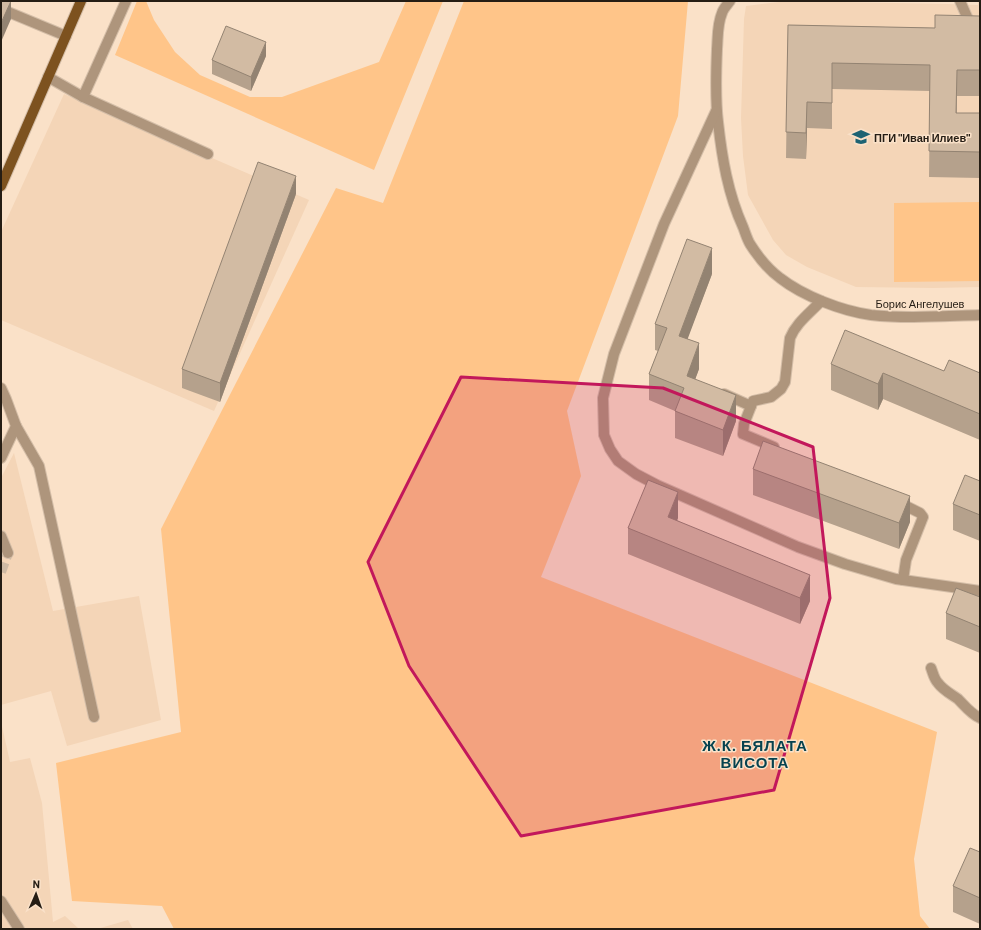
<svg xmlns="http://www.w3.org/2000/svg" width="981" height="930" viewBox="0 0 981 930" font-family="Barlow,sans-serif">
<style>
.built{fill:#f4d5b7}
.green{fill:#ffc589}
.lines{fill:none;stroke-linecap:round;stroke-linejoin:round}
.minor-tunnel{stroke:#cfbaa4;stroke-width:10;stroke-dasharray:10 5;stroke-linecap:butt}
.minor-casing{stroke:#d4bea8;stroke-width:12}
.major-casing{stroke:#d4bea8;stroke-width:12}
.minor{stroke:#ae957c;stroke-width:10}
.major{stroke:#7d521f;stroke-width:10}
.wall{fill:#b5a18c}
.shaded-wall{fill:#938372}
.building{fill:#d2bba3;stroke:#938372}
.marked{fill:#c2185b;fill-opacity:0.2;stroke:#c2185b;stroke-width:3;stroke-linejoin:round}
.labels{text-anchor:middle;dominant-baseline:central;stroke-width:3;stroke-linejoin:round;paint-order:stroke}
.poi-label{font-size:11px;font-weight:bold;fill:#251d14;stroke:#fae1c8;text-anchor:start}
.street-label{font-size:11px;fill:#251d14;stroke:#fae1c8}
.district-label{font-size:15px;font-weight:bold;letter-spacing:1px;fill:#06424f;stroke:#fae1c8}
</style>
<rect width="100%" height="100%" fill="#fae1c8"/>
<g class="built">
<polygon points="788,1 947,4 978,5 978,1 980,1 980,287 933,288 856,287 807,267 786,255 773,240 748,195 743,156 741,118 744,19 746,6"/>
<polygon points="64,94 309,200 214,411 1,320 1,232"/>
<polygon points="14,453 53,611 139,596 161,720 67,746 51,691 1,705 1,478"/>
<polygon points="1,722 10,762 30,758 42,803 53,922 65,916 79,929 1,929"/>
<polygon points="128,920 133,929 97,929"/>
</g>
<g class="green">
<polygon points="137,1 146,1 154,20 175,52 200,75 250,97 282,97 379,62 406,1 443,1 374,170 115,55"/>
<polygon points="464,1 688,1 678,116 567,411 581,476 541,577 937,732 914,859 920,916 930,929 174,929 162,906 72,901 56,763 181,732 161,529 336,188 383,203"/>
<polygon points="980,202 980,281 894,282 894,203"/>
</g>
<g class="lines">
<polyline class="minor-tunnel" points="1,572 8,553"/>
<g class="minor-casing">
<g id="minor">
<path d="M 730,1 C 727,5 723,9 722,13 C 717,25 718,37 717,49 C 716,73 715,98 718,122 C 722,158 728,194 743,227 C 745,232 747,239 750,244 C 757,255 769,270 780,278 C 803,296 842,311 871,315 C 907,319 944,316 980,315"/>
<polyline points="960,1 972,28"/>
<polyline points="1,9 66,36"/>
<polyline points="48,77 83,97 208,154"/>
<polyline points="83,97 126,1"/>
<polyline points="716,111 664,224 614,354 603,398 604,435 610,449 618,461 636,474 657,485 798,547 845,564 896,579 980,591"/>
<polyline points="1,388 6,399 16,426 1,458"/>
<polyline points="724,394 751,406"/>
<polyline points="16,426 39,466 94,717"/>
<path d="M 774,447 L 743,434 L 744,424 L 753,401 L 771,397 L 781,389 L 785,382 L 790,338 C 796,323 810,313 821,301"/>
<polyline points="898,502 920,513 923,517 906,560 903,580"/>
<polyline points="1,536 8,553"/>
<path d="M 931,668 C 933,673 934,679 938,683 C 943,690 951,694 958,699 C 965,706 971,714 980,718"/>
<polyline points="1,901 19,929"/>
</g>
</g>
<g class="major-casing">
<polyline id="major" points="1,186 81,1"/>
</g>
<use href="#minor" class="minor"/>
<use href="#major" class="major"/>
</g>
<g class="wall">
<polygon points="980,16 980,96 957,96 957,113 980,113 980,178 929,177 930,91 832,89 832,129 807,128 806,159 786,158 788,25 935,28"/>
<polygon points="266,56 251,91 212,74 212,60"/>
<polygon points="296,194 220,402 182,388 182,369"/>
<polygon points="712,274 687,339 699,369 695,379 736,421 723,456 675,438 675,411 649,400 649,374 658,351 655,350 655,324"/>
<polygon points="831,364 980,373 980,440 883,399 878,410 831,390"/>
<polygon points="753,469 910,522 899,549 753,495"/>
<polygon points="980,481 980,541 953,530 953,504"/>
<polygon points="678,518 677,520 810,601 800,624 628,554 628,528"/>
<polygon points="980,597 980,653 946,639 946,613"/>
<polygon points="980,852 980,924 953,912 953,886"/>
</g>
<g class="shaded-wall">
<polygon points="11,1 11,19 1,42 1,23"/>
<polygon points="266,42 266,56 251,91 251,77"/>
<polygon points="807,102 807,128 806,159 806,133"/>
<polygon points="296,176 296,194 220,402 220,383"/>
<polygon points="712,248 712,274 679,362 679,336"/>
<polygon points="699,343 699,369 687,402 687,376"/>
<polygon points="883,373 883,399 878,410 878,384"/>
<polygon points="736,395 736,421 723,456 723,430"/>
<polygon points="678,492 678,518 668,543 668,517"/>
<polygon points="910,496 910,522 899,549 899,523"/>
<polygon points="810,575 810,601 800,624 800,598"/>
</g>
<g class="building">
<polygon points="1,1 11,1 1,23"/>
<polygon points="935,15 980,16 980,70 957,70 956,113 980,113 980,152 929,151 930,65 832,63 832,103 807,102 806,133 786,132 788,25 935,28"/>
<polygon points="226,26 266,42 251,77 212,60"/>
<polygon points="258,162 296,176 220,383 182,369"/>
<polygon points="687,239 712,248 679,336 699,343 687,376 736,395 723,430 675,411 684,388 649,374 667,328 655,324"/>
<polygon points="845,330 944,371 949,360 980,373 980,414 883,373 878,384 831,364"/>
<polygon points="763,441 910,496 899,523 753,469"/>
<polygon points="965,475 980,481 980,515 953,504"/>
<polygon points="648,480 678,492 668,517 810,575 800,598 628,528"/>
<polygon points="956,588 980,597 980,627 946,613"/>
<polygon points="970,848 980,852 980,898 953,886"/>
</g>
<path class="marked" d="M 461,377 L 663,388 L 813,447 L 830,598 L 774,790 L 521,836 L 409,666 L 368,562 Z"/>
<defs>
<g id="school-bare" transform="scale(1.38)"><path d="M0-5L7-2L0 1L-7-2ZM-4 1L0 2.5L4 1V4Q0 6-4 4Z" fill="#1d6373" stroke="#fae1c8" stroke-width="2.5" paint-order="stroke"/></g>
</defs>
<g fill-rule="evenodd">
<use href="#school-bare" x="861" y="137"/>
</g>
<g class="labels">
<g class="poi-label">
<text x="874" y="137">ПГИ "Иван Илиев"</text>
</g>
<g class="street-label">
<text x="920" y="303">Борис Ангелушев</text>
</g>
<g class="district-label">
<text x="755" y="745">Ж.К. БЯЛАТА<tspan x="755" dy="17">ВИСОТА</tspan></text>
</g>
</g>
<rect width="981" height="930" fill="none" stroke="#251d14" stroke-width="4"/>
<g transform="translate(36 894) rotate(2)" stroke="#fae1c8" stroke-width="3" paint-order="stroke">
<path d="M0-3L7 15L0 10L-7 15Z" fill="#251d14"/>
<text y="-6" font-size="11" font-weight="bold" text-anchor="middle" fill="#251d14">N</text>
</g>
</svg>
